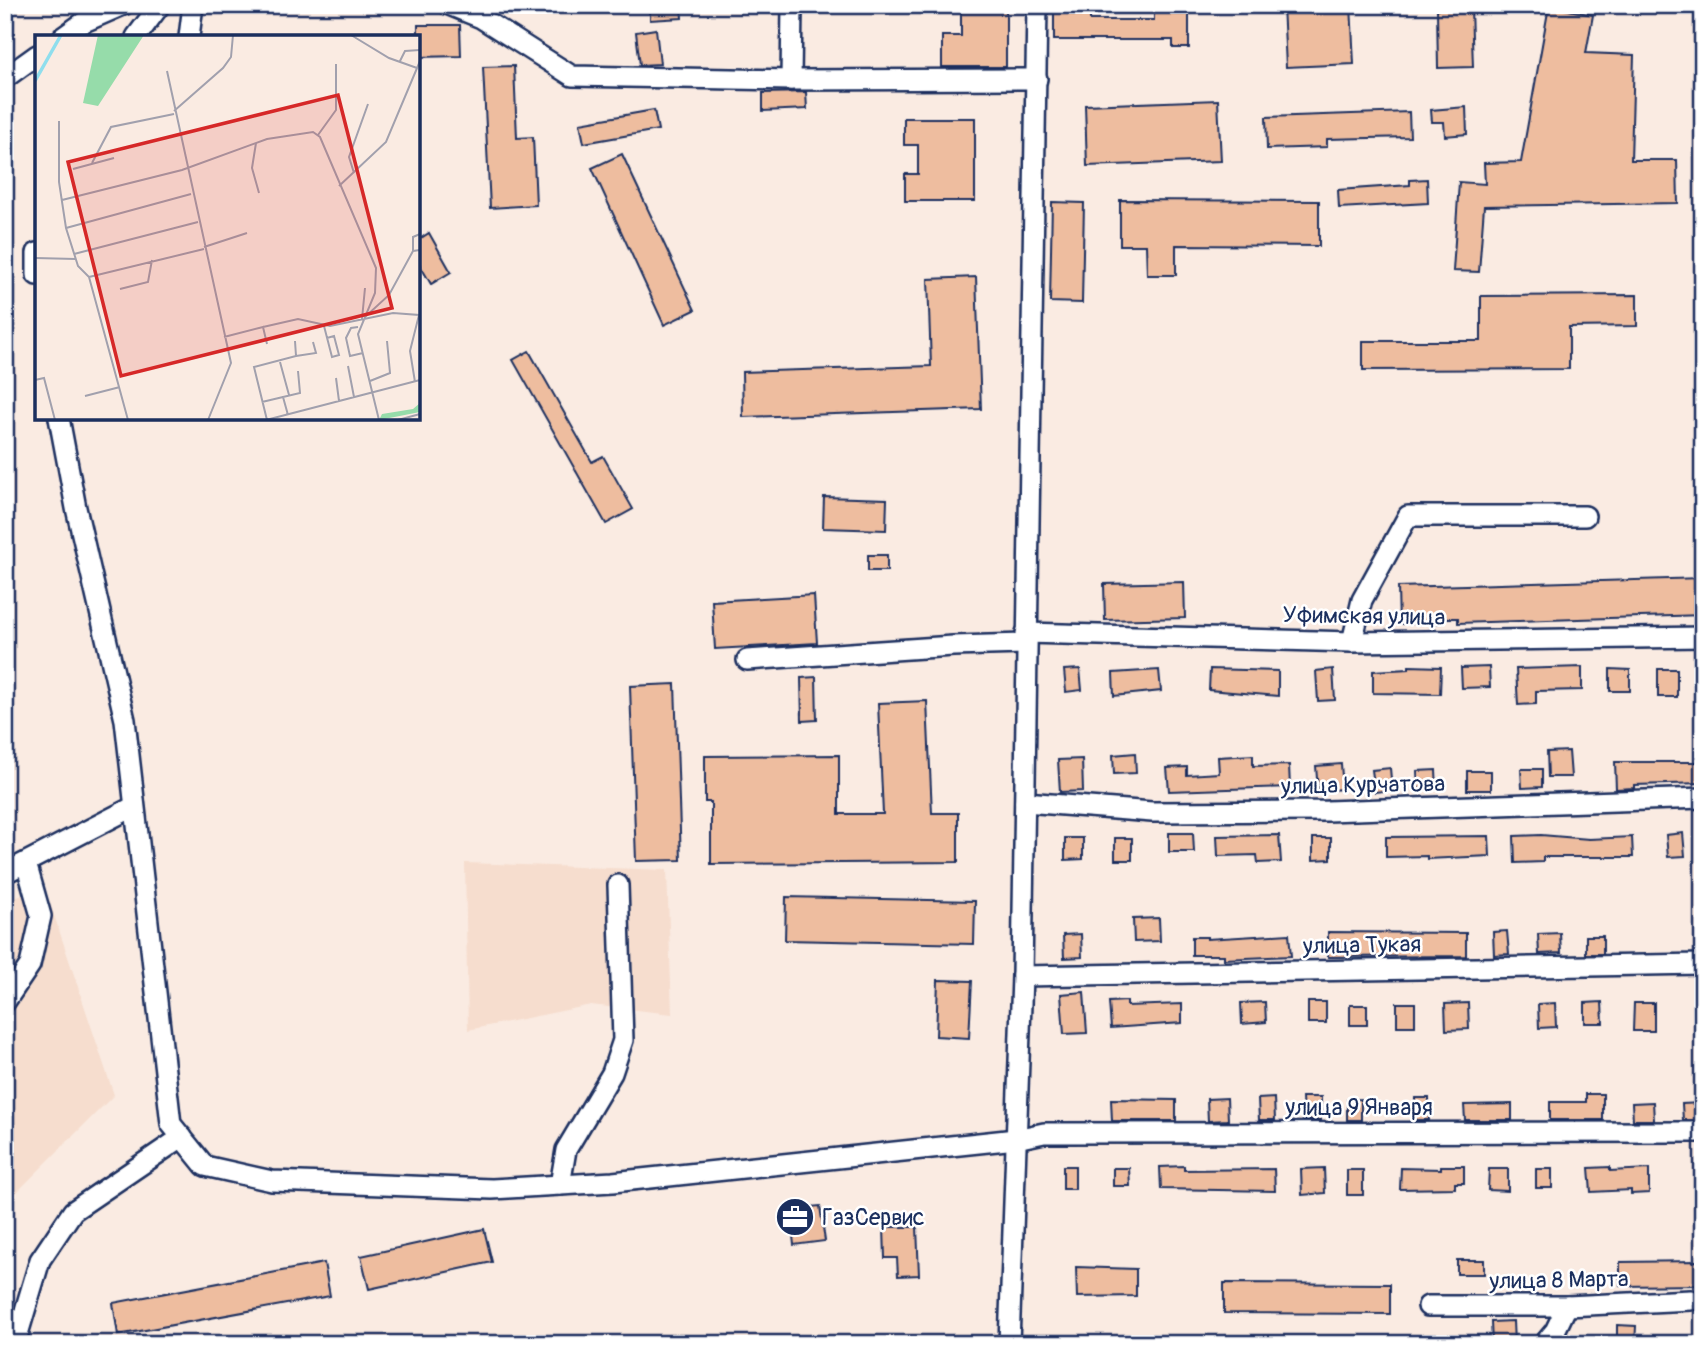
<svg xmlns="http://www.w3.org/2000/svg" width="1708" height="1349" viewBox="0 0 1708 1349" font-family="Pangolin,sans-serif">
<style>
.built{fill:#f6ddce}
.building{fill:#eebd9f;stroke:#1b2f5e;stroke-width:2}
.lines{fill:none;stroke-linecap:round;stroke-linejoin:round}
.minor-casing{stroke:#1b2f5e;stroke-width:24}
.minor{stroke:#fff;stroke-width:19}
.labels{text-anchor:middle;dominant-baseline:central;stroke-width:5;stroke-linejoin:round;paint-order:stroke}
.street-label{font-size:23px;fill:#1b2f5e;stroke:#fff}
.poi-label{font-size:23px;fill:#1b2f5e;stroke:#fff;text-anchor:start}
.inset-river{fill:none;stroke:#8fdeed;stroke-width:3.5}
.inset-road{fill:none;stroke:#a1a0ad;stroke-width:2}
.view{fill:#d62828;fill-opacity:0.15;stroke:#d62828;stroke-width:3.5}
.inset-edge{fill:none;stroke:#1b2f5e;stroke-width:3.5}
</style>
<rect width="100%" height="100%" fill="#faebe2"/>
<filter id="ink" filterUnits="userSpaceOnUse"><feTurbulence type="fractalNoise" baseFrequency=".0143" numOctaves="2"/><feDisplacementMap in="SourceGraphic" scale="14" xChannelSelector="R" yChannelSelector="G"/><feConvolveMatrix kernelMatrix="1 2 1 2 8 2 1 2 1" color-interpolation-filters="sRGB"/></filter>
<g filter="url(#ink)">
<g class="built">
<polygon points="465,863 667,870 672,1014 591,1005 468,1030"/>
<polygon points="24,894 49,900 114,1095 5,1204 5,903"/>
</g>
<g class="building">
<polygon points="650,5 681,5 682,18 650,20"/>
<polygon points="961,5 1006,5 1006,67 942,67 942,36 961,36"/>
<polygon points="1054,5 1090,5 1090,20 1154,20 1154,5 1189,5 1189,48 1173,48 1173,40 1054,40"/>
<polygon points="1283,5 1351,5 1354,64 1286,67"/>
<polygon points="1549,6 1593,15 1586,53 1634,55 1631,160 1677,160 1678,203 1484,206 1479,272 1453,271 1459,182 1485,184 1484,163 1521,162"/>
<polygon points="1471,8 1473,67 1438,68 1437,9"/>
<polygon points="418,25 460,25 461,56 418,57"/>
<polygon points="656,29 660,64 640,65 636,32"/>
<polygon points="514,66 517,138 533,137 536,205 490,208 483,67"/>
<polygon points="806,92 807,109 763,111 763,93"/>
<polygon points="1218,100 1221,161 1087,166 1085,105"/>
<polygon points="1466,107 1467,134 1445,136 1444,122 1432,122 1431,110"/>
<polygon points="654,110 658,130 584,143 580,123"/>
<polygon points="1409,112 1410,137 1327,139 1327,147 1267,149 1266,117"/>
<polygon points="904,118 975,118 975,201 905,201 905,174 918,174 918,145 904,145"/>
<polygon points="622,154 695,310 664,325 592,168"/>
<polygon points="1427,179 1428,203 1339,208 1338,190 1410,185 1410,180"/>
<polygon points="1120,200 1319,201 1319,246 1176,245 1176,275 1147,275 1146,245 1120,245"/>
<polygon points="1052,202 1084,203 1082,303 1050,302"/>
<polygon points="429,233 451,272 431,284 418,262 418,240"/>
<polygon points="976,277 981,409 743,417 742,372 931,366 928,279"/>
<polygon points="1637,295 1637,326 1569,327 1569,369 1363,370 1363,341 1481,341 1481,296"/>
<polygon points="529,351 592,462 603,456 633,509 606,524 513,360"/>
<polygon points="824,497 887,499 886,530 823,528"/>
<rect x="868" y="555" width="19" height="16"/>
<polygon points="1703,578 1703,615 1458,623 1458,618 1442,618 1442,623 1399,624 1398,587"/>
<polygon points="1184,582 1185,618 1105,620 1104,584"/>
<polygon points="814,595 817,643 715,649 712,601"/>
<polygon points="1409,666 1441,667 1440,694 1373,693 1373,671 1409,669"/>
<polygon points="1489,667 1490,687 1462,688 1461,668"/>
<polygon points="1582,667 1582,690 1536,691 1536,704 1518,705 1516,669"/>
<polygon points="1080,669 1082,690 1066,692 1064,670"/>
<polygon points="1210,669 1278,671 1278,696 1209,690"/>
<polygon points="1333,669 1335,700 1318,701 1316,671"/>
<polygon points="1610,669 1630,670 1630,691 1610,691"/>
<rect x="1658" y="669" width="19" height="28"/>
<polygon points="1159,670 1161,691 1114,696 1113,673"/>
<polygon points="816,677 817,720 802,721 801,678"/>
<polygon points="675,684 681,860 636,861 630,686"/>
<polygon points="927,701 932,813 958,813 958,862 711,864 711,802 705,802 705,756 839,755 839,814 883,814 878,703"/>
<polygon points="1569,751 1571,777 1548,777 1547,752"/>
<polygon points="1135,753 1136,773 1114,774 1113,755"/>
<polygon points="1253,755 1253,766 1289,765 1290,787 1169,791 1167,768 1187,767 1187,775 1219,773 1218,757"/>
<polygon points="1082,759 1083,791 1060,792 1058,760"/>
<polygon points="1615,762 1703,762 1703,783 1634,785 1634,788 1616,789"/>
<polygon points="1341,764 1343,789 1318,791 1316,766"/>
<polygon points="1390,768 1392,790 1375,792 1372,770"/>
<polygon points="1521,769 1542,769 1542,787 1522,788"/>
<polygon points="1436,770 1437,788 1418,789 1417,771"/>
<rect x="1467" y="771" width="24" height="19"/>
<polygon points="1169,833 1193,833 1194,852 1169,852"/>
<polygon points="1683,833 1685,856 1668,857 1666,835"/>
<polygon points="1279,835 1281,862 1258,863 1257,855 1218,856 1217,836"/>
<polygon points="1541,835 1589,839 1632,837 1633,857 1543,857 1543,862 1515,863 1514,836"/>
<polygon points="1489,836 1490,856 1427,859 1427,856 1386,857 1386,837"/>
<polygon points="1065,838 1083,838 1083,859 1065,860"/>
<rect x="1115" y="838" width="17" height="22"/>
<polygon points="1313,838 1331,838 1331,859 1313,860"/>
<polygon points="786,897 975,901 974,944 785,940"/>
<polygon points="1159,918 1160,941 1134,942 1133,919"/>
<polygon points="1507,931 1509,954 1494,955 1493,932"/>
<polygon points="1328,932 1466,933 1466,956 1328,957"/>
<polygon points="1560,933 1561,953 1539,954 1538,934"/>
<polygon points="1081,934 1082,957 1064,958 1063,935"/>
<polygon points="1289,934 1291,956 1224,959 1224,955 1192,955 1192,937 1207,937 1207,939"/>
<rect x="1586" y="936" width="17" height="18"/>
<polygon points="938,980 972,981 969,1038 936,1036"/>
<polygon points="1084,992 1087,1033 1064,1034 1061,994"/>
<polygon points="1127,1001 1127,1006 1182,1004 1182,1023 1111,1028 1109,1002"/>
<polygon points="1265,1002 1266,1022 1242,1024 1241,1003"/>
<rect x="1308" y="1002" width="18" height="21"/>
<polygon points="1602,1002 1603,1023 1585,1023 1585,1003"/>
<rect x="1397" y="1003" width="18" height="23"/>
<polygon points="1468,1003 1469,1029 1446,1030 1445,1004"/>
<polygon points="1555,1003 1556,1027 1539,1028 1538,1004"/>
<polygon points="1634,1003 1654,1003 1654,1031 1633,1031"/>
<rect x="1350" y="1005" width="17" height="20"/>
<polygon points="1586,1094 1603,1094 1603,1120 1550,1120 1550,1102 1586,1102"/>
<polygon points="1302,1097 1321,1097 1321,1120 1303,1120"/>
<polygon points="1227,1098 1228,1120 1208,1121 1207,1099"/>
<polygon points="1274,1098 1275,1120 1259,1120 1258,1099"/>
<rect x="1415" y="1098" width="14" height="22"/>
<polygon points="1111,1099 1176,1100 1176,1121 1112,1121"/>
<polygon points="1361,1099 1361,1120 1347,1120 1347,1100"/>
<polygon points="1653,1102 1654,1120 1633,1120 1632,1103"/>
<polygon points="1701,1103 1702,1120 1683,1120 1682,1104"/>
<polygon points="1512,1104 1512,1120 1465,1120 1464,1105"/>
<rect x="1063" y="1166" width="12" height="23"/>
<polygon points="1184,1166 1184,1170 1274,1169 1275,1191 1161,1189 1160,1167"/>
<polygon points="1441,1166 1464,1166 1464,1183 1455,1183 1455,1188 1400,1189 1401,1168 1441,1169"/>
<polygon points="1610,1167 1610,1171 1649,1169 1649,1193 1631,1194 1631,1190 1591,1192 1589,1168"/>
<polygon points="1113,1168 1129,1168 1130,1186 1113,1186"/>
<polygon points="1324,1168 1325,1193 1302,1195 1301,1169"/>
<polygon points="1489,1169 1508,1169 1508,1191 1488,1190"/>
<rect x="1536" y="1169" width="16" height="19"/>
<rect x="1347" y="1170" width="16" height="25"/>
<polygon points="820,1206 825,1241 794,1245 790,1209"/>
<polygon points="884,1227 917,1227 919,1275 898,1276 897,1258 885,1258"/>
<polygon points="484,1229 492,1262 369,1289 361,1256"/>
<rect x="1457" y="1260" width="27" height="14"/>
<polygon points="1698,1261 1698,1285 1620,1286 1620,1262"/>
<polygon points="324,1263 330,1296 118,1335 113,1303"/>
<polygon points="1076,1267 1136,1269 1136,1296 1077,1297"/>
<polygon points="1224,1283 1390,1284 1390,1314 1224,1313"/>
<polygon points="1513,1321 1514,1344 1492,1344 1491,1322"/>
<polygon points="1617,1325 1636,1326 1635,1344 1617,1344"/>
</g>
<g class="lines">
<g class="minor-casing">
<g id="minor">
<polyline points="449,5 481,18 572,76 791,80"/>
<polyline points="792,5 791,80 1037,79"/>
<polyline points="63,37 84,22 123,5"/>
<polyline points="136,37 160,5"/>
<polyline points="189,37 193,5"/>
<polyline points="5,78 37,55"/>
<polyline points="37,253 37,275"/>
<polyline points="59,418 76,508 125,720 171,1124 205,1166 272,1181 492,1189 613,1182 1016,1139 1044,1133 1703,1132"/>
<polyline points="1026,633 1352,642 1703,637"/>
<polyline points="1352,642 1362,600 1408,516 1585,516"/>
<polyline points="747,660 953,646 1025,644"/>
<polyline points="1025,802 1152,812 1327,811 1703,798"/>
<polyline points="5,873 133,807"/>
<polyline points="1022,976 1703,964"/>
<polyline points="5,1002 30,965 41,916 26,863"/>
<polyline points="560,1185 566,1150 612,1073 623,1040 618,885"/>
<polyline points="1428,1306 1567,1306 1691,1300"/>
<polyline points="15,1344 40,1260 73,1211 182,1137"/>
<polyline points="1009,1344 1022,976 1037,5"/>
<polyline points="1544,1344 1555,1331 1567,1306"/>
</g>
</g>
<use href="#minor" class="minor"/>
</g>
</g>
<defs>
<g id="office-disc" transform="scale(2.0125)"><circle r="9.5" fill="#1b2f5e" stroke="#fff"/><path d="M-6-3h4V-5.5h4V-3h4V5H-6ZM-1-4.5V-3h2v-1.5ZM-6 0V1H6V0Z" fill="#fff"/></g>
</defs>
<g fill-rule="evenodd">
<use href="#office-disc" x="795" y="1217"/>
</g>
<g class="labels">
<g class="street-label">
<text transform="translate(1364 616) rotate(1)">Уфимская улица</text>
<text transform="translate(1363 785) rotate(-1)">улица Курчатова</text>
<text transform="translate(1362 945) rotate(-1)">улица Тукая</text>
<text x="1359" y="1107">улица 9 Января</text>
<text transform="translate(1559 1280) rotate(-1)">улица 8 Марта</text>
</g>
<g class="poi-label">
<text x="822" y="1217">ГазСервис</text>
</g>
</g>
<g transform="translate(35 35)">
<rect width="385" height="385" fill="#faebe2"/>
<path d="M 63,0 L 109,0 L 63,71 L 48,68 ZM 385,368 L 385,377 L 344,385 L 347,379 L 378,374 Z" fill="#96dcaa"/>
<path class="inset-river" d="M 0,46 L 26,0"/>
<path class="inset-road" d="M 316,0 L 354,23 L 382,33M 365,26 L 370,16 L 385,15M 132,36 L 196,328 L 173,385M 139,76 L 188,33 L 196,22 L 198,0M 24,86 L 24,147 L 31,193 L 43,231 L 54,242 L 93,385M 283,100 L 301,75 L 301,29M 221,108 L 217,133 L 224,158M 57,128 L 76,92 L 139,79M 38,134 L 79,123M 319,138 L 314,122 L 333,69M 304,151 L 351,107 L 385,26M 27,165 L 147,135 L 232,104 L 278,97 L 285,102 L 341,233 L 340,258 L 323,299 L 344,385M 31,193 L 156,159M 169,212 L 212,198M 378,216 L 378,202 L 385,199M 39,219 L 163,187M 0,223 L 41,224M 54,242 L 169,214M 85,254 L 113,247 L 117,225M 330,282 L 354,260 L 378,216 L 385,215M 327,284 L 330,253M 289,291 L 297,322 L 304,320 L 299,301 L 292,303M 228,292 L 263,284 L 295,291 L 358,278 L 384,280 L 375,316 L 380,347M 323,292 L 316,293 L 311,303 L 315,321 L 328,318M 189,302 L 228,292 L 232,309M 261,321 L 281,318 L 278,307M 245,327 L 254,360M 313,331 L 319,362M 301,343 L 304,366M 0,345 L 9,343 L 20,385M 335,346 L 355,338 L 352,306M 50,361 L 85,352M 227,367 L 248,362M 253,380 L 248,362 L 265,358 L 263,336M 231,385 L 385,345M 232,385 L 219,332 L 261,321 L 260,306M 363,385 L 385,379"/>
<path class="view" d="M 303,60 L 357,273 L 86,341 L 33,127 Z"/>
<rect width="385" height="385" class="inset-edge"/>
</g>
<rect width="1708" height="1349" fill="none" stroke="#fff" stroke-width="28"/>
<rect x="14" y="14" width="1680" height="1321" fill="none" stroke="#1b2f5e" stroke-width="2.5" filter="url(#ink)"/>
</svg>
